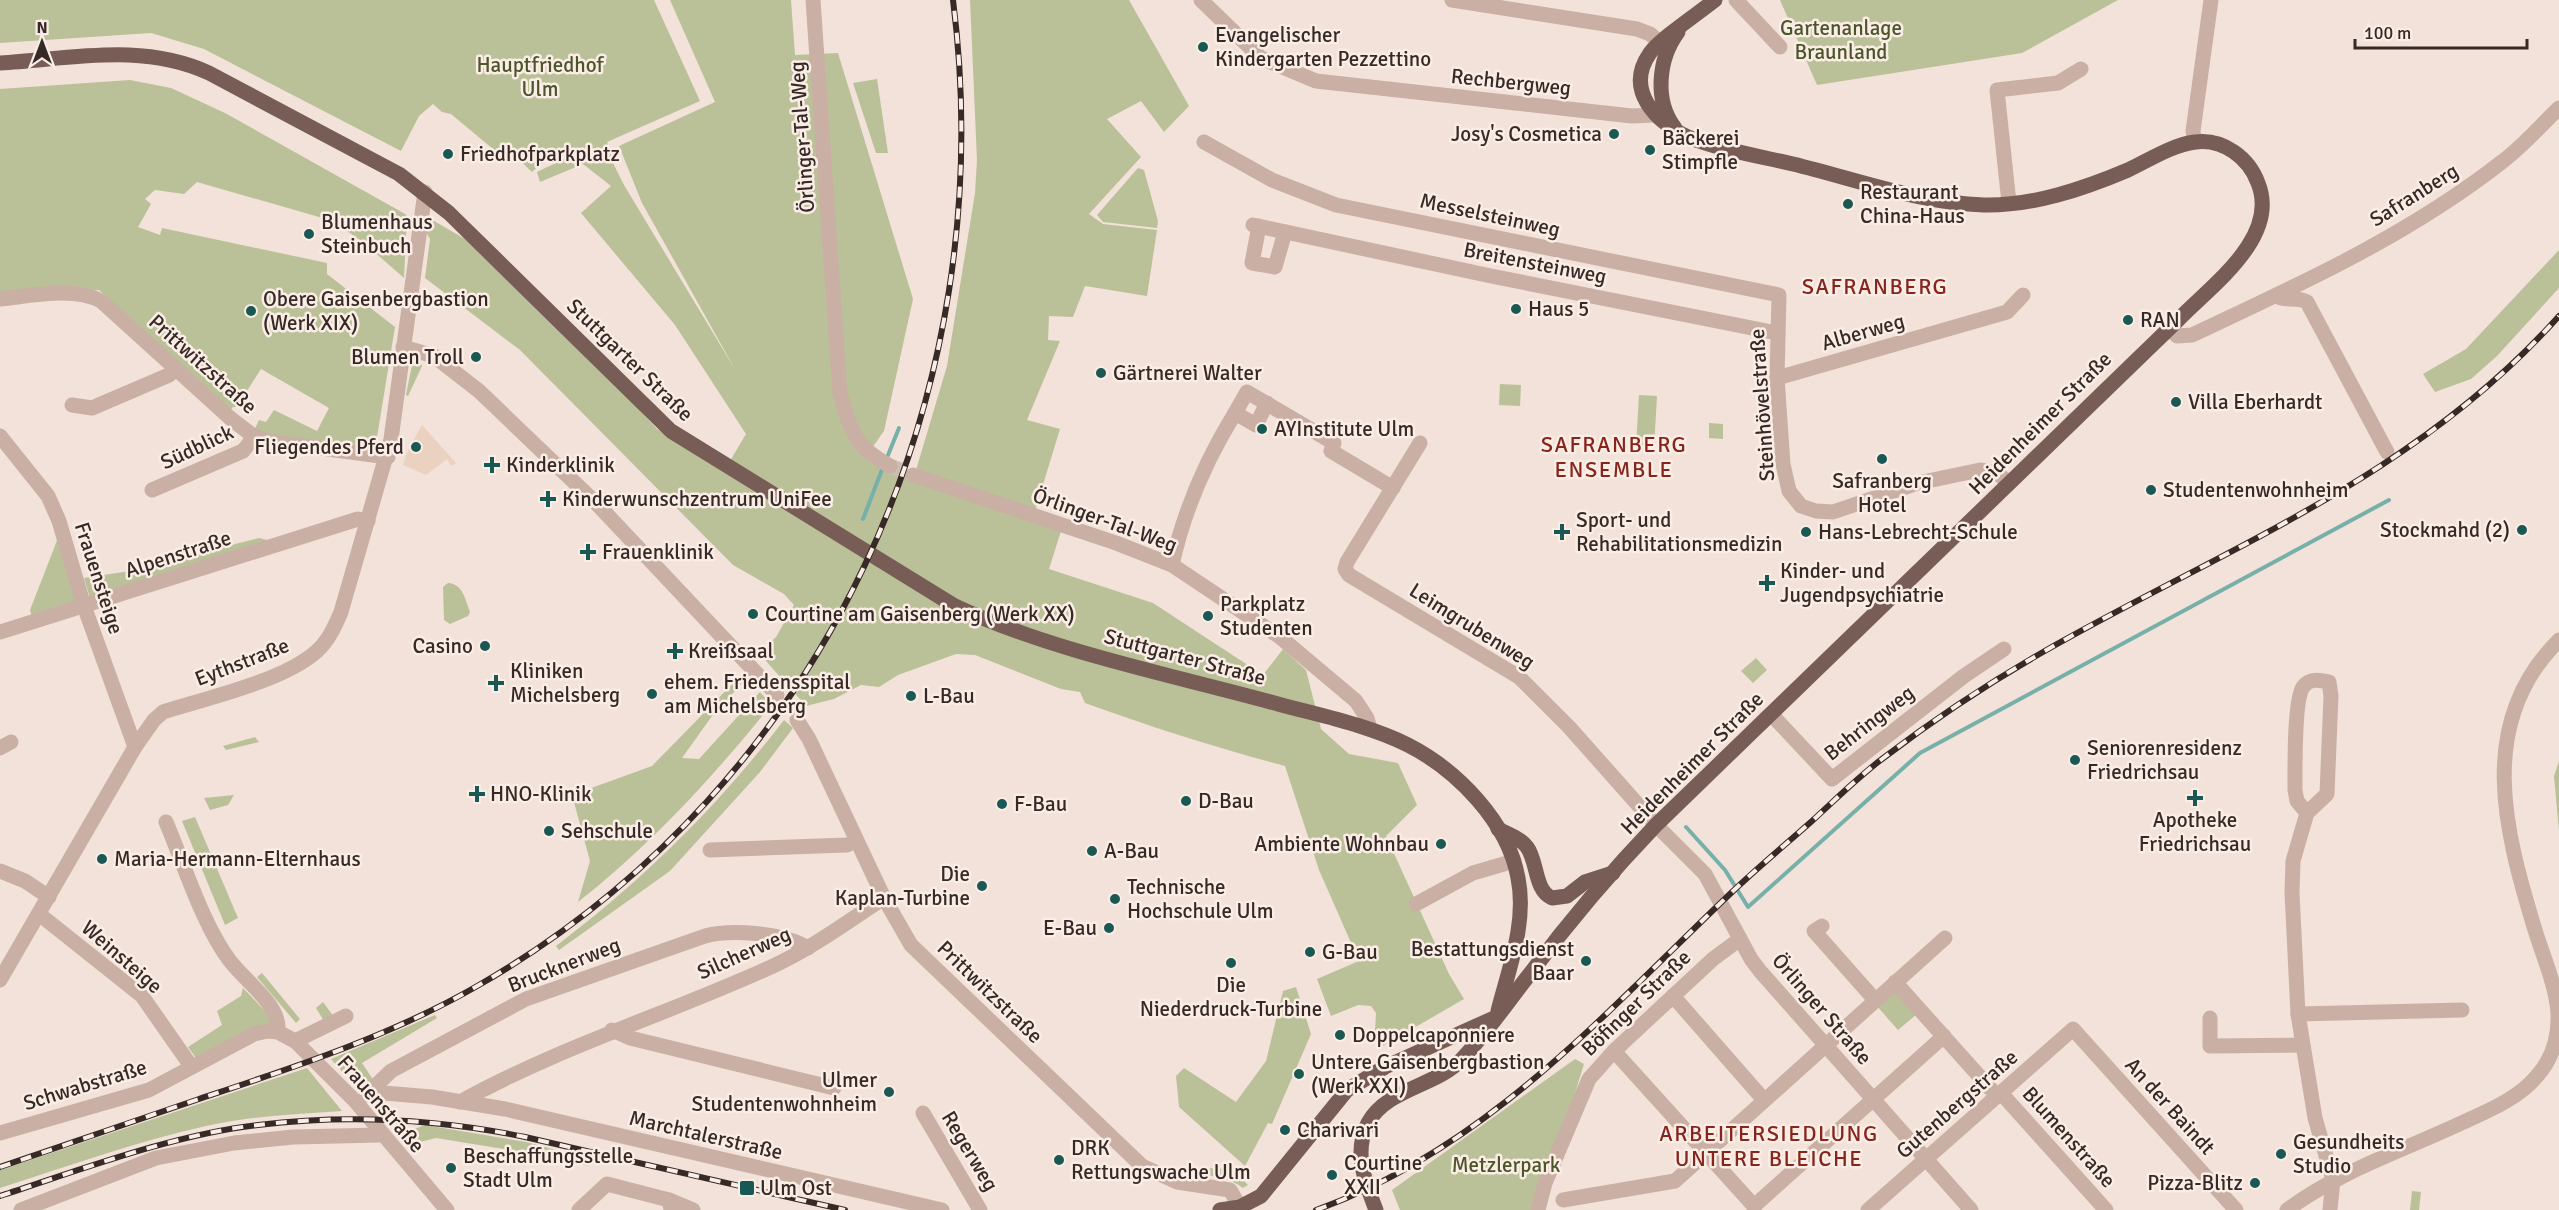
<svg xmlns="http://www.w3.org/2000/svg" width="2559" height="1210" viewBox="0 0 2559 1210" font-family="Signika,sans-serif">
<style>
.green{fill:#bac198}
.plaza{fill:#ebd1bf}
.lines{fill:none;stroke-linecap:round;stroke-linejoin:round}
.stream{stroke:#77b0a9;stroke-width:4}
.minor-tunnel{stroke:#ccbdb5;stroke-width:15;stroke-dasharray:15 8;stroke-linecap:butt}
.minor{stroke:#cab0a4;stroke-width:15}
.major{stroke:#785d56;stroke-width:15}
.rail-casing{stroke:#362926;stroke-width:6}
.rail{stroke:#faede5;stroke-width:4;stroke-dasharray:11;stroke-linecap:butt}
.poi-dot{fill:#1a5853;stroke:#faede5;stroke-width:2}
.labels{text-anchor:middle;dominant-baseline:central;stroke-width:5;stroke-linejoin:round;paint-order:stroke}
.park-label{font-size:21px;fill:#4b5529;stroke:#faede5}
.poi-label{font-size:21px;fill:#362926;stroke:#faede5;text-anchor:start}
.street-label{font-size:21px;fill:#362926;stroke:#faede5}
.neighbourhood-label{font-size:22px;letter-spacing:1.5px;fill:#87251c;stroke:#faede5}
</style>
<rect width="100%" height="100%" fill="#f2e2d9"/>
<g class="green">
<path d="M 0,0 L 654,0 L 700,101 L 607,142 L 614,165 L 624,185 L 736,371 L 642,203 L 619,146 L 715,102 L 670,0 L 791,0 L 795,55 L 838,53 L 913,299 L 884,431 L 865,458 L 940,488 L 1062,528 L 1049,569 L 1153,603 L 1263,675 L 1283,649 L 1306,670 L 1321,729 L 1349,754 L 1398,763 L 1417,805 L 1386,836 L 1449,974 L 1464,999 L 1381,1047 L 1375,1031 L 1376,1013 L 1371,1006 L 1358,1005 L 1331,1016 L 1317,979 L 1359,961 L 1319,870 L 1285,766 C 1217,748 1151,727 1085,703 L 1080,692 L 1061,689 L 975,655 L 956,654 L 898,675 L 879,687 L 861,685 L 834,699 L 806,706 L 759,653 L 776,637 L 794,605 L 784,594 L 733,565 L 520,350 L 425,278 L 430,239 L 426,232 L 429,218 L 465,239 L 577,342 L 657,429 L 727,466 L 746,434 L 675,325 L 581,213 L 611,186 L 583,164 L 540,182 L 537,172 L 587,148 C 562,152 552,154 532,172 L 506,147 L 499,154 L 451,114 L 442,112 L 433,104 L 419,116 L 401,151 L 204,49 L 151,33 L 0,43 Z"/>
<polygon points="970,0 1129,0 1189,106 1164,132 1141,101 1107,119 1141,157 1089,214 1103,224 1157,230 1147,296 1085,286 1073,317 1049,316 1048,340 1060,341 1027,420 1060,429 1035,511 916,470 947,366 975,193 977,160"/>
<polygon points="1780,0 2118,0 2022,53 1817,85"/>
<polygon points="877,79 888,153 876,153 853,83"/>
<polygon points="130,80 171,88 225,113 407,215 404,278 364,243 333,221 197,182 184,194 155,190 145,199 151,204 138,227 160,235 162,228 327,263 327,274 395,327 377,437 370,447 252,435 259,420 266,422 274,410 317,431 329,408 261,369 245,394 248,397 242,407 233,407 226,415 99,290 0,294 0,89"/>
<polygon points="1138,168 1144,170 1158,221 1157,228 1103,222 1097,215"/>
<polygon points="2559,250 2559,288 2497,356 2471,379 2435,392 2423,374 2466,349"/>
<polygon points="413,360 420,361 422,366 408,396 406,395"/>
<polygon points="1500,384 1521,385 1520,406 1499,405"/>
<polygon points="1639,395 1657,396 1654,448 1636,446"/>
<polygon points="1709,423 1723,424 1723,439 1709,438"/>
<polygon points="58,538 77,604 32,617 30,610"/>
<polygon points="259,538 271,541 90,598 84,578 130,571"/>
<path d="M 448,583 C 463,584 465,599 470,612 L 468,616 L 450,624 L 444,620 L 443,587 Z"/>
<polygon points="1756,658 1767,670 1753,683 1741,671"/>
<path d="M 745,671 L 745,680 L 712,716 L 682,758 L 699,759 L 760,692 L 771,705 C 713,777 652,844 578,902 L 590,861 L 572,795 L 652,766 Z"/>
<path d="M 784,720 L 793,728 L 760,772 L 670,871 L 559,950 L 556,946 C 643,880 718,806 784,720 Z"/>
<polygon points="255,737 259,742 226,750 223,746"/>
<polygon points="2559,761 2559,831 2554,776"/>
<polygon points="234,795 228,805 210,810 204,798"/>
<polygon points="195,817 238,918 225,925 182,821"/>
<polygon points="262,973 300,1019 296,1023 257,977"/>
<polygon points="1296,987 1311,1034 1272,1124 1268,1123 1245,1166 1179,1107 1176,1076 1184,1068 1236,1102 1266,1061 1283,991"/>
<polygon points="243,988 269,1015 273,1025 261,1025 196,1058 188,1047 222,1025 217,1011 241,996"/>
<polygon points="1889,993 1897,993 1917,1014 1898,1030 1876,1005"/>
<polygon points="323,1002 334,1017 324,1021 316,1008"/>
<polygon points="435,1015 437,1018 362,1063 374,1081 368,1086 344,1074 331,1059"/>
<polygon points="1575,1059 1584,1064 1539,1210 1400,1210 1392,1190"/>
<path d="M 307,1068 L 342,1111 C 296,1114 251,1116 206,1126 C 136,1142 68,1166 0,1188 L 0,1170 Z"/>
<polygon points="425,1125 526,1142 590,1159 589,1166 538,1154 535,1161 517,1151 436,1138 408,1145 401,1134"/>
<path d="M 1224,1168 L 1232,1170 L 1248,1185 L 1243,1188 C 1225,1174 1204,1175 1182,1174 L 1182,1169 Z"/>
<polygon points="2412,1191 2421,1192 2419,1210 2410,1210"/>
</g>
<polygon class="plaza" points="422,425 456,463 451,466 447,459 426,475 403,465 408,450"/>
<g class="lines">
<g class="stream">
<polyline points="886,460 899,428"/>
<polyline points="863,519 883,467"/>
<polyline points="1686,827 1725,870 1748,907 1920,753 2389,500"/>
</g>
<polyline class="minor-tunnel" points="890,466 913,475"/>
<g class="minor">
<path d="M 813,0 L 840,393 C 851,431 853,446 890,466"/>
<polyline points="1201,0 1261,58 1316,81 1632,116 1654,115 1665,112"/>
<polyline points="1452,0 1637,29 1650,34 1668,49"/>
<polyline points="1736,0 1780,47"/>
<polyline points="1204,142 1272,180 1336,205 1779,295 1777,378 1783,464 1789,491 1801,506 1816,511 1833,512 1918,483 1980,470 1997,473 2009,483"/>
<polyline points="2195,142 2193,131 2211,0"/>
<polyline points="2009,203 1997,90 2058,83 2081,69"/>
<polyline points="1253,225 1491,276 1777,333"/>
<polyline points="1259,226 1252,263 1275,267 1285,232"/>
<path d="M 2276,296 C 2286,302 2297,296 2307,302 L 2387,452"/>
<path d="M 0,299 C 31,296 73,286 101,301 L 230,418 L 252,435 L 267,441 L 388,457"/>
<path d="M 2169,328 L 2177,336 L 2192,335 C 2299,285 2409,235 2503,161 C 2523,146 2541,125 2559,108"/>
<polyline points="403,347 434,356 479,391 598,505 777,695"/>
<polyline points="1777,378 2007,312 2023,295"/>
<polyline points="1267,403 1256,425 1235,413 1247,392 1334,443 1331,451 1393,488"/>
<polyline points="72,405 92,408 169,375 176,369"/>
<polyline points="0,436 48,496 59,521 84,606 135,747"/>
<polyline points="1420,443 1347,562 1345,569 1349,575 1519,677 1569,727 1656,825 1705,874 1751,959 1760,971 1971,1210"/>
<polyline points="913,475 1116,543 1172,565 1280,637 1356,701 1367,718 1370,729"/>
<polyline points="152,490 243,451 255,436"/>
<path d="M 1172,565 C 1184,510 1206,460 1235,413"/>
<polyline points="0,632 358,519 368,521"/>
<polyline points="1771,714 1832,779 1964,676 2004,649"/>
<polyline points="797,720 809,739 884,898 911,945 1142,1166 1177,1182 1230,1190 1240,1207"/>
<polyline points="0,748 11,742"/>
<path d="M 2307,813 L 2297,801 L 2295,790 C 2295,771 2294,700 2303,687 C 2309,678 2319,680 2329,682 L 2331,696 L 2327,794 L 2307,813 L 2293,861 L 2292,893 L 2298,1014 L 2315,1118 L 2333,1180 L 2330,1210"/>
<path d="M 166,822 C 184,864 203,926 230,961 C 246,982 281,1005 278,1032"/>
<polyline points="710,850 847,845 856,841"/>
<polyline points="0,871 25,881 49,897"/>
<polyline points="1416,904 1473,873 1514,861"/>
<polyline points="39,914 142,996 191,1066"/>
<polyline points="1822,926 1814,931 1875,1000"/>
<path d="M 0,980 L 135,747 L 154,720 L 163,712 C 207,698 284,681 317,651 C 329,640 335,626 341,612 L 391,439 L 425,192"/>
<polyline points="1895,982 1997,1096"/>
<polyline points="1673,996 1764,1100"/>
<polyline points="2298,1014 2462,1010"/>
<polyline points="2210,1018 2210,1046 2303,1045"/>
<polyline points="612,1030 630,1038 834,1088"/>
<polyline points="295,1041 346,1016"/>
<polyline points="1614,1051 1754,1206 1754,1210"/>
<polyline points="372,1092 432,1097 505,1109 942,1210"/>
<polyline points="2001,1093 2106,1210"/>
<path d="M 366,1095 L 391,1071 L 526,999 L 705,936 C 732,929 784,933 808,948"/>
<path d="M 460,1102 C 559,1047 668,1014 771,967 C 811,949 847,922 884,898"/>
<polyline points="923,1113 980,1210"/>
<polyline points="0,1133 149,1090 254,1034 268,1031 278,1032 295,1041 355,1101 447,1210"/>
<polyline points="669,1200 693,1210"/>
<polyline points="1563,1200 1675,1181 1945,938"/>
<polyline points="1754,1206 1944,1036"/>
<polyline points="21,1210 156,1158 234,1143 293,1137 381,1135"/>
<polyline points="579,1210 607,1184 669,1200 671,1210"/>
<polyline points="1538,1210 1545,1183 1589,1079 1614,1051 1713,959 1740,939"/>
<polyline points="1868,1210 2073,1029 2236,1210"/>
<path d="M 2287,1210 C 2338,1172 2399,1152 2457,1125 C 2485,1112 2517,1100 2537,1076 C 2553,1058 2559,1036 2558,1013 C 2556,985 2543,956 2535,930 C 2505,831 2475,723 2559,640"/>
</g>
<g class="major">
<path d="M 0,63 C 71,59 142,42 209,73 L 399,174 L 449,213 L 671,431 L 953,605 C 1050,651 1173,675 1278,704 C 1322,716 1368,725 1408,745 C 1457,770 1508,822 1518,878 C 1527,922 1509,968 1498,1011"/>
<path d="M 1675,128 C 1654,101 1658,59 1678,32"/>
<path d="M 1498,829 C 1508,834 1520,838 1527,847 C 1538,862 1534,890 1552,898 L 1567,896 L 1585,882 L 1613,873"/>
<polyline points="1220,1210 1240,1207 1261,1196 1347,1090 1385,1067 1494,1018"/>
<path d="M 1376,1210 C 1365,1182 1353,1152 1368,1123 C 1386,1089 1436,1086 1461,1060 C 1486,1034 1507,1003 1529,975 C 1568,923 1611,872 1656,825 L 2179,319 C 2212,285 2280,237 2258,183 C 2249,158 2223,138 2195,142 C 2172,145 2149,160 2128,170 C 2083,189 2033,206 1984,205 C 1919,203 1855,179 1793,164 C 1759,156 1721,150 1688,137 C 1656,122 1624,90 1650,53 C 1661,38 1699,13 1715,0"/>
</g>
<g class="rail-casing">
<g id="rail">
<path d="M 0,1167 C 66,1145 133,1121 199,1099 C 295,1067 391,1036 479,985 C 826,785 1003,393 953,0"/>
<path d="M 0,1196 C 80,1170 175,1134 258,1125 C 348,1114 437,1119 525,1137 L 845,1210"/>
<path d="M 1316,1210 C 1486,1149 1604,1014 1731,893 C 1757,868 1785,845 1812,821 C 1835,800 1857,778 1882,759 C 1933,720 1987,684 2043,652 C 2225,548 2416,477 2559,316"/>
</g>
</g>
<use href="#rail" class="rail"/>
</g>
<g class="poi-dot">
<circle cx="1203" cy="47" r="6"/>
<circle cx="1614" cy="134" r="6"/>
<circle cx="1650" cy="150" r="6"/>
<circle cx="448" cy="154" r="6"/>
<circle cx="1848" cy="204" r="6"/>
<circle cx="309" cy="234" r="6"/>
<circle cx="1516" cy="309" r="6"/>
<circle cx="251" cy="311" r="6"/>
<circle cx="2128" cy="320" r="6"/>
<circle cx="476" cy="357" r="6"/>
<circle cx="1101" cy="373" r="6"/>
<circle cx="2176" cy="402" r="6"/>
<circle cx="1262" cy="429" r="6"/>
<circle cx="416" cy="447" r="6"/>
<circle cx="1882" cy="459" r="6"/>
<path d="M489 456h6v6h6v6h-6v6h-6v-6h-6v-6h6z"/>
<circle cx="2151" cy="490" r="6"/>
<path d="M545 490h6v6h6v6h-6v6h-6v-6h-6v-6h6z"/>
<circle cx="2522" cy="530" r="6"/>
<path d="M1559 523h6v6h6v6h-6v6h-6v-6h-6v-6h6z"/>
<circle cx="1806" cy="532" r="6"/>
<path d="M585 543h6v6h6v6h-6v6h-6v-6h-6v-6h6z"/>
<path d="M1764 574h6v6h6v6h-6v6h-6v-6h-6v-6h6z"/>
<circle cx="753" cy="614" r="6"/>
<circle cx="1208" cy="616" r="6"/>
<circle cx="485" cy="646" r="6"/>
<path d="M672 642h6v6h6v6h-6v6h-6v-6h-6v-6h6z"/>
<path d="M493 674h6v6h6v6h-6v6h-6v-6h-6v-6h6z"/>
<circle cx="652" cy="694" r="6"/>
<circle cx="911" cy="696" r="6"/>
<circle cx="2075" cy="760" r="6"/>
<path d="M474 785h6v6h6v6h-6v6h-6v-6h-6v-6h6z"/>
<path d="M2192 789h6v6h6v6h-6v6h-6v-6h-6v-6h6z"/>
<circle cx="1186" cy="801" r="6"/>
<circle cx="1002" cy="804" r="6"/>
<circle cx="549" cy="831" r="6"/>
<circle cx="1441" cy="844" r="6"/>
<circle cx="1092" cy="851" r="6"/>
<circle cx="102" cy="859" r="6"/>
<circle cx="982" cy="886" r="6"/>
<circle cx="1115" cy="899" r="6"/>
<circle cx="1109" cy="928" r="6"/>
<circle cx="1310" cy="952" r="6"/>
<circle cx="1586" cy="961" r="6"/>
<circle cx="1231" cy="963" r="6"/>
<circle cx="1340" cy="1035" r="6"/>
<circle cx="1299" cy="1074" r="6"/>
<circle cx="889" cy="1092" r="6"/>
<circle cx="1285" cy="1130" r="6"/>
<circle cx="2281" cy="1154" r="6"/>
<circle cx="1059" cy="1160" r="6"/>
<circle cx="451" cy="1168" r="6"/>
<circle cx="1332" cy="1175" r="6"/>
<circle cx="2255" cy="1183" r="6"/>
<rect x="739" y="1180" width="16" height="16" rx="3"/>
</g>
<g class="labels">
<g class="park-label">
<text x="1841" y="28">Gartenanlage<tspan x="1841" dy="24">Braunland</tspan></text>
<text x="540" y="65">Hauptfriedhof<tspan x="540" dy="24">Ulm</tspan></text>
<text x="1506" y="1165">Metzlerpark</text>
</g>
<g class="poi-label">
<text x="1215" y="35">Evangelischer<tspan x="1215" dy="24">Kindergarten Pezzettino</tspan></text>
<text x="1602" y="134" text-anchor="end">Josy's Cosmetica</text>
<text x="1662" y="138">Bäckerei<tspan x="1662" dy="24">Stimpfle</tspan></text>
<text x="460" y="154">Friedhofparkplatz</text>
<text x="1860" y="192">Restaurant<tspan x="1860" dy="24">China-Haus</tspan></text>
<text x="321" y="222">Blumenhaus<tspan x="321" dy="24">Steinbuch</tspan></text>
<text x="263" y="299">Obere Gaisenbergbastion<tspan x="263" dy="24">(Werk XIX)</tspan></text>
<text x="1528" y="309">Haus 5</text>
<text x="2140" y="320">RAN</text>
<text x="464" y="357" text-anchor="end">Blumen Troll</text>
<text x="1113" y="373">Gärtnerei Walter</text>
<text x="2188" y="402">Villa Eberhardt</text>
<text x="1274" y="429">AYInstitute Ulm</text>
<text x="404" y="447" text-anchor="end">Fliegendes Pferd</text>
<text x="506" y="465">Kinderklinik</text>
<text x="1882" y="481" text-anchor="middle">Safranberg<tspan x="1882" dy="24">Hotel</tspan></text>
<text x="2163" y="490">Studentenwohnheim</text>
<text x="562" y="499">Kinderwunschzentrum UniFee</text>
<text x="1576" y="520">Sport- und<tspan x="1576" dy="24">Rehabilitationsmedizin</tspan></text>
<text x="2510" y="530" text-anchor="end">Stockmahd (2)</text>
<text x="1818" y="532">Hans-Lebrecht-Schule</text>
<text x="602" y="552">Frauenklinik</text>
<text x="1780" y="571">Kinder- und<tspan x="1780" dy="24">Jugendpsychiatrie</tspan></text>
<text x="1220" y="604">Parkplatz<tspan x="1220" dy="24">Studenten</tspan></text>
<text x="765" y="614">Courtine am Gaisenberg (Werk XX)</text>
<text x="473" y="646" text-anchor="end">Casino</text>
<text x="688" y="651">Kreißsaal</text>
<text x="510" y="671">Kliniken<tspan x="510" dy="24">Michelsberg</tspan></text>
<text x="664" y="682">ehem. Friedensspital<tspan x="664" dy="24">am Michelsberg</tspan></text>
<text x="923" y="696">L-Bau</text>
<text x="2087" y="748">Seniorenresidenz<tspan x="2087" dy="24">Friedrichsau</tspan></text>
<text x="490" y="794">HNO-Klinik</text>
<text x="1198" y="801">D-Bau</text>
<text x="1014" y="804">F-Bau</text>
<text x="2195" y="820" text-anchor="middle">Apotheke<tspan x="2195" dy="24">Friedrichsau</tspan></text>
<text x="561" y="831">Sehschule</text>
<text x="1429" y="844" text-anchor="end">Ambiente Wohnbau</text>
<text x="1104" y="851">A-Bau</text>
<text x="114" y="859">Maria-Hermann-Elternhaus</text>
<text x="970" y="874" text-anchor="end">Die<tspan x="970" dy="24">Kaplan-Turbine</tspan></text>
<text x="1127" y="887">Technische<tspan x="1127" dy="24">Hochschule Ulm</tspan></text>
<text x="1097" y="928" text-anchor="end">E-Bau</text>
<text x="1574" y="949" text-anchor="end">Bestattungsdienst<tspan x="1574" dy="24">Baar</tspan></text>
<text x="1322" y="952">G-Bau</text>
<text x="1231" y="985" text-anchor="middle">Die<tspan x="1231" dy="24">Niederdruck-Turbine</tspan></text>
<text x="1352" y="1035">Doppelcaponniere</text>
<text x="1311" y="1062">Untere Gaisenbergbastion<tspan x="1311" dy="24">(Werk XXI)</tspan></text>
<text x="877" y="1080" text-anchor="end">Ulmer<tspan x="877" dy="24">Studentenwohnheim</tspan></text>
<text x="1297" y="1130">Charivari</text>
<text x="2293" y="1142">Gesundheits<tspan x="2293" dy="24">Studio</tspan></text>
<text x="1071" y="1148">DRK<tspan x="1071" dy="24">Rettungswache Ulm</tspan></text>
<text x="463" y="1156">Beschaffungsstelle<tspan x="463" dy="24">Stadt Ulm</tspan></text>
<text x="1344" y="1163">Courtine<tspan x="1344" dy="24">XXII</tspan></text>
<text x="2243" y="1183" text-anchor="end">Pizza-Blitz</text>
<text x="760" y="1188">Ulm Ost</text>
</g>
<g class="street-label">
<text transform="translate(1511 82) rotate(6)">Rechbergweg</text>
<text transform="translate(802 137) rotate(-94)">Örlinger-Tal-Weg</text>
<text transform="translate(2414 195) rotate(-32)">Safranberg</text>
<text transform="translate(1490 215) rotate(12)">Messelsteinweg</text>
<text transform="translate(1535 263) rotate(11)">Breitensteinweg</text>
<text transform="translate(1863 332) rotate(-16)">Alberweg</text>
<text transform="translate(630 360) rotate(44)">Stuttgarter Straße</text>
<text transform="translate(203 364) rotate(42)">Prittwitzstraße</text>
<text transform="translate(1762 405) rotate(-94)">Steinhövelstraße</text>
<text transform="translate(2040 423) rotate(-45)">Heidenheimer Straße</text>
<text transform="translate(197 447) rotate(-25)">Südblick</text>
<text transform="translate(1105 520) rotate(20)">Örlinger-Tal-Weg</text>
<text transform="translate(178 554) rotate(-18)">Alpenstraße</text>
<text transform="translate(99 578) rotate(72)">Frauensteige</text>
<text transform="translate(1472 626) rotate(32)">Leimgrubenweg</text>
<text transform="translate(1185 657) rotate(15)">Stuttgarter Straße</text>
<text transform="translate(242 662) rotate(-21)">Eythstraße</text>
<text transform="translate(1869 723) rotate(-38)">Behringweg</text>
<text transform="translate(1692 763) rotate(-45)">Heidenheimer Straße</text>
<text transform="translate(744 953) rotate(-24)">Silcherweg</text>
<text transform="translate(122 957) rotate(41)">Weinsteige</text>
<text transform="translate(564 965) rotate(-21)">Brucknerweg</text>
<text transform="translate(990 992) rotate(44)">Prittwitzstraße</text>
<text transform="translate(1636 1003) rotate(-44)">Böfinger Straße</text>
<text transform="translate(1822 1009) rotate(49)">Örlinger Straße</text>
<text transform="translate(85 1085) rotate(-17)">Schwabstraße</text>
<text transform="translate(381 1104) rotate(49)">Frauenstraße</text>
<text transform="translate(1957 1104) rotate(-41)">Gutenbergstraße</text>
<text transform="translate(2170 1106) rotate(48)">An der Baindt</text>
<text transform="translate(706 1135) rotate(13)">Marchtalerstraße</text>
<text transform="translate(2069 1137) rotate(48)">Blumenstraße</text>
<text transform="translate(970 1151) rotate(59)">Regerweg</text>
</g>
<g class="neighbourhood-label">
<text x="1875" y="286">SAFRANBERG</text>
<text x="1614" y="444">SAFRANBERG<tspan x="1614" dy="25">ENSEMBLE</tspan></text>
<text x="1769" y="1133">ARBEITERSIEDLUNG<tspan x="1769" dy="25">UNTERE BLEICHE</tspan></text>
</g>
</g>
<g transform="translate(42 42)" stroke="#faede5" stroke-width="4.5" paint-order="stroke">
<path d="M0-4.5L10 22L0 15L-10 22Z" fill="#362926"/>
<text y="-9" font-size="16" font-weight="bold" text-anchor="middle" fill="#362926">N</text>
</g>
<path d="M2355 39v9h172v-9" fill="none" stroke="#362926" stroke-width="3"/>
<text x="2364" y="39" font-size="18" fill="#362926" stroke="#faede5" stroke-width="4.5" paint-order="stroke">100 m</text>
</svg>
